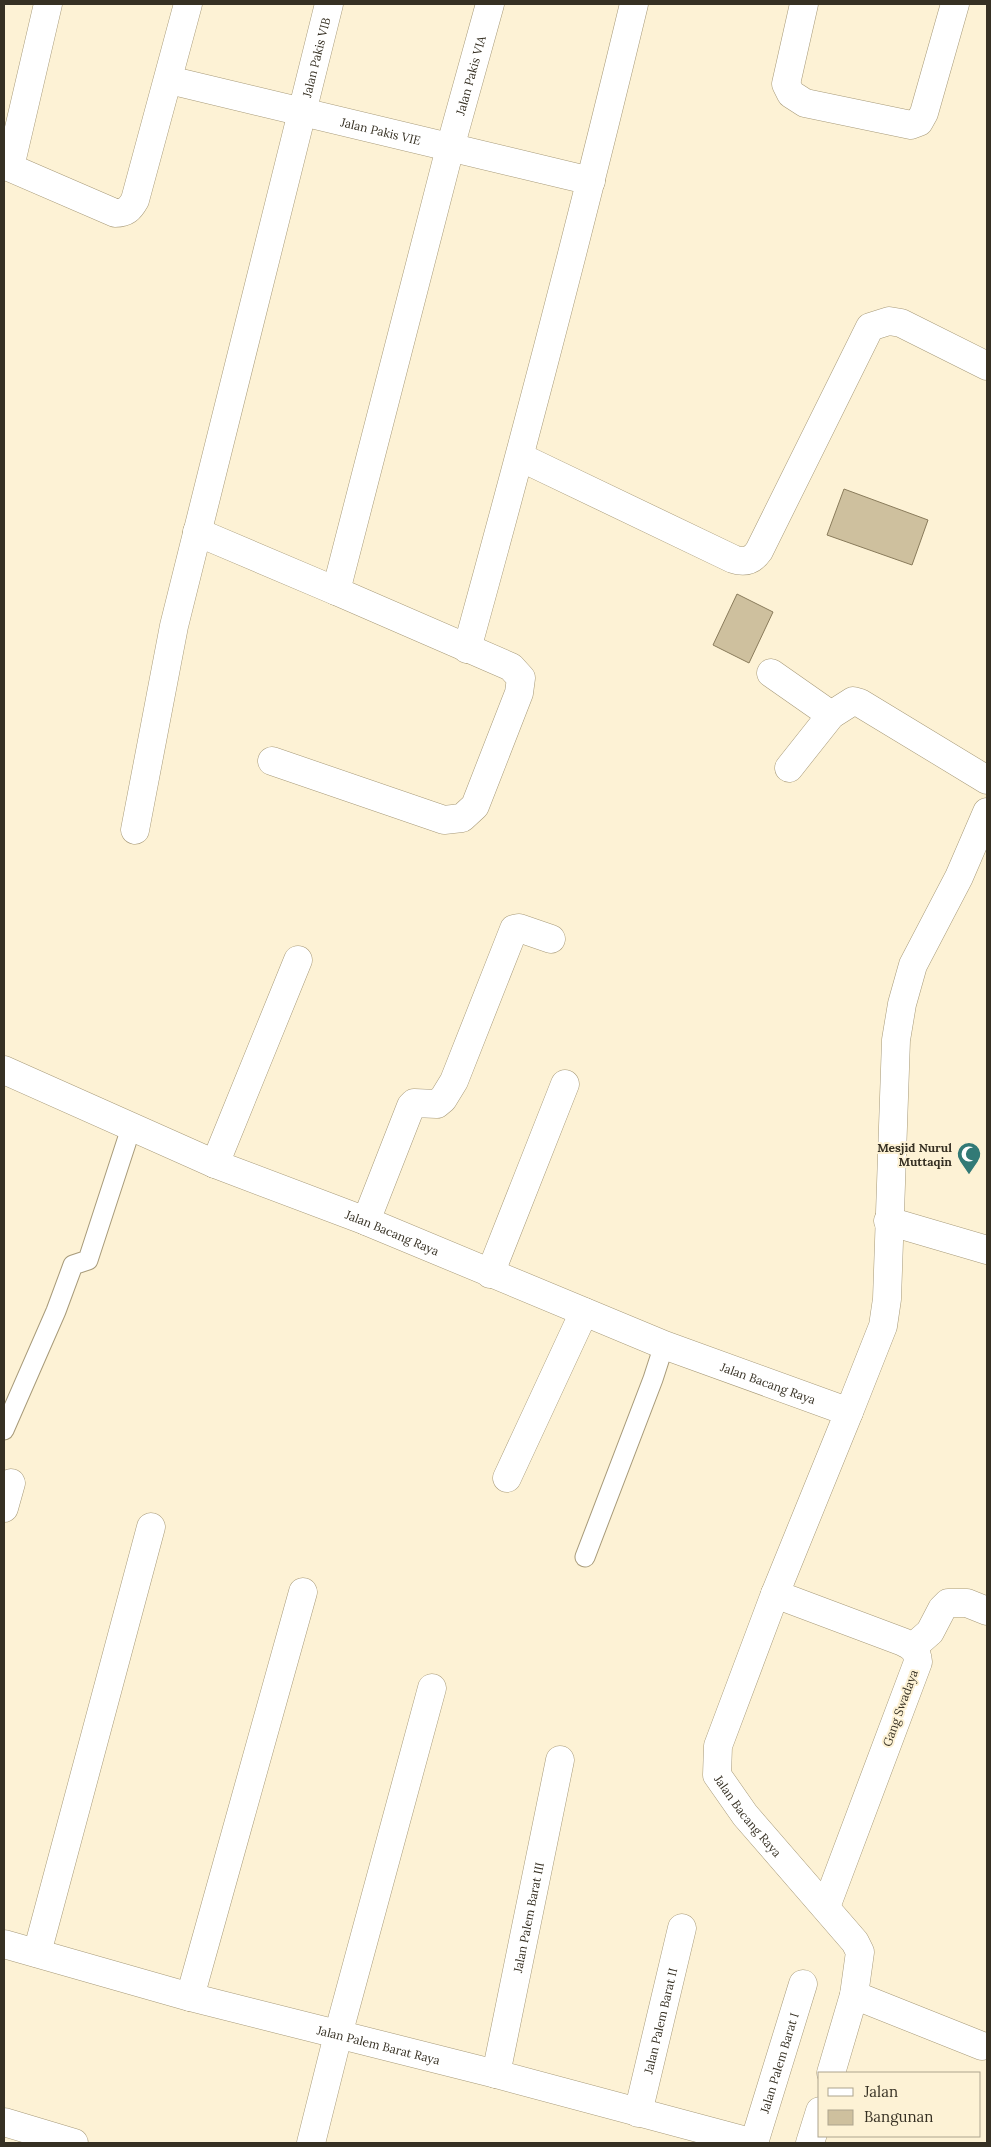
<svg xmlns="http://www.w3.org/2000/svg" width="991" height="2147" viewBox="0 0 991 2147" font-family="Lora,serif">
<style>
.building{fill:#cec09e;stroke:#897b5b}
.lines{fill:none;stroke-linecap:round;stroke-linejoin:round}
.lane-casing{stroke:#a79a79;stroke-width:21}
.street-casing{stroke:#a79a79;stroke-width:29}
.secondary-casing{stroke:#a79a79;stroke-width:29}
.lane{stroke:#fff;stroke-width:19}
.street{stroke:#fff;stroke-width:28}
.secondary{stroke:#fff;stroke-width:28}
.labels{text-anchor:middle;dominant-baseline:central;stroke-width:4;stroke-linejoin:round;paint-order:stroke}
.street-label{font-size:12px;fill:#363023;stroke:#fdf2d5}
.poi-label{font-size:12px;font-weight:bold;fill:#363023;stroke:#fdf2d5;text-anchor:end}
</style>
<rect width="100%" height="100%" fill="#fdf2d5"/>
<g class="building">
<polygon points="844,489 928,520 912,565 827,535"/>
<polygon points="737,594 773,612 749,663 713,645"/>
</g>
<g class="lines">
<g class="lane-casing">
<g id="lane">
<polyline points="4,1430 56,1311 73,1265 88,1260 131,1128"/>
<polyline points="585,1557 653,1379 664,1345"/>
</g>
</g>
<g class="street-casing">
<g id="street">
<polyline points="804,4 786,84 791,94 805,103 911,125 919,122 924,113 955,4"/>
<path id="s1" d="M 169,80 L 591,181"/>
<path d="M 4,165 L 115,213 C 126,213 130,209 135,200 L 188,4"/>
<polyline points="10,167 48,4"/>
<path d="M 520,457 L 733,559 C 745,563 752,561 759,551 L 870,327 L 889,321 L 901,323 L 987,366"/>
<path id="s2" d="M 197,532 L 336,591 L 450,148 L 490,4"/>
<path d="M 467,649 C 526,435 582,220 634,4"/>
<polyline points="771,673 831,715"/>
<polyline points="272,761 444,820 462,818 475,806 519,693 521,678 511,667 336,591"/>
<polyline points="789,768 831,715 853,701 860,703 987,780"/>
<path id="s3" d="M 135,830 L 174,626 L 329,4"/>
<polyline points="215,1164 298,960"/>
<polyline points="366,1221 411,1106 414,1103 437,1104 443,1099 454,1081 514,929 519,928 551,939"/>
<polyline points="888,1221 987,1250"/>
<polyline points="490,1274 565,1084"/>
<polyline points="849,1412 883,1326 887,1299 896,1040 902,1004 913,965 959,877 987,812"/>
<polyline points="507,1478 584,1312"/>
<polyline points="4,1508 11,1483"/>
<path d="M 775,1594 L 903,1642 C 913,1647 917,1650 918,1662 L 826,1907"/>
<polyline points="913,1647 930,1632 942,1609 948,1603 967,1603 987,1611"/>
<path id="s4" d="M 4,1944 L 190,1997 L 496,2074 L 754,2143"/>
<polyline points="37,1953 151,1527"/>
<polyline points="854,1995 982,2046"/>
<polyline points="190,1997 303,1592"/>
<path id="s5" d="M 496,2074 L 560,1760"/>
<path id="s6" d="M 638,2113 L 682,1928"/>
<polyline points="311,2143 338,2035 432,1688"/>
<path id="s7" d="M 754,2143 L 803,1984"/>
</g>
</g>
<g class="secondary-casing">
<g id="secondary">
<path id="s8" d="M 4,1070 L 215,1164 L 366,1221 L 664,1345 L 849,1412 L 775,1594 L 718,1746 L 717,1775 L 745,1815 L 855,1942 L 860,1952 L 854,1995 L 831,2073"/>
<polyline points="4,2122 74,2143"/>
<polyline points="810,2143 820,2111"/>
</g>
</g>
<use href="#lane" class="lane"/>
<use href="#street" class="street"/>
<use href="#secondary" class="secondary"/>
</g>
<defs>
<g id="mosque-pin" transform="scale(1.25)"><path d="M0 17L-7.5 6A9.5 9.5 0 1 1 7.5 6Z" fill="#327a76" stroke="#fdf2d5"/><path d="M3.5-4.9A6 6 0 1 0 3.5 4.9A5 5 0 1 1 3.5-4.9Z" fill="#fff"/></g>
</defs>
<g fill-rule="evenodd">
<use href="#mosque-pin" x="969" y="1154"/>
</g>
<g class="labels">
<g class="street-label">
<text stroke="none"><textPath href="#s3" startOffset="794">Jalan Pakis VIB</textPath></text>
<text stroke="none"><textPath href="#s2" startOffset="684">Jalan Pakis VIA</textPath></text>
<text stroke="none"><textPath href="#s1" startOffset="218">Jalan Pakis VIE</textPath></text>
<text stroke="none"><textPath href="#s8" startOffset="421">Jalan Bacang Raya</textPath></text>
<text stroke="none"><textPath href="#s8" startOffset="826">Jalan Bacang Raya</textPath></text>
<text transform="translate(900 1708) rotate(-70)">Gang Swadaya</text>
<text stroke="none"><textPath href="#s8" startOffset="1351">Jalan Bacang Raya</textPath></text>
<text stroke="none"><textPath href="#s5" startOffset="160">Jalan Palem Barat III</textPath></text>
<text stroke="none"><textPath href="#s6" startOffset="95">Jalan Palem Barat II</textPath></text>
<text stroke="none"><textPath href="#s4" startOffset="388">Jalan Palem Barat Raya</textPath></text>
<text stroke="none"><textPath href="#s7" startOffset="84">Jalan Palem Barat I</textPath></text>
</g>
<g class="poi-label">
<text x="952" y="1147">Mesjid Nurul<tspan x="952" dy="14">Muttaqin</tspan></text>
</g>
</g>
<rect width="991" height="2147" fill="none" stroke="#363023" stroke-width="10"/>
<rect x="818" y="2072" width="162" height="65" fill="#fdf2d5" stroke="#ada48e"/>
<rect x="828" y="2088" width="25" height="8" fill="#ffffff" stroke="#ada48e"/>
<text x="864" y="2097" font-size="15" fill="#363023">Jalan</text>
<rect x="828" y="2110" width="25" height="15" fill="#cec09e" stroke="#ada48e"/>
<text x="864" y="2122" font-size="15" fill="#363023">Bangunan</text>
</svg>
